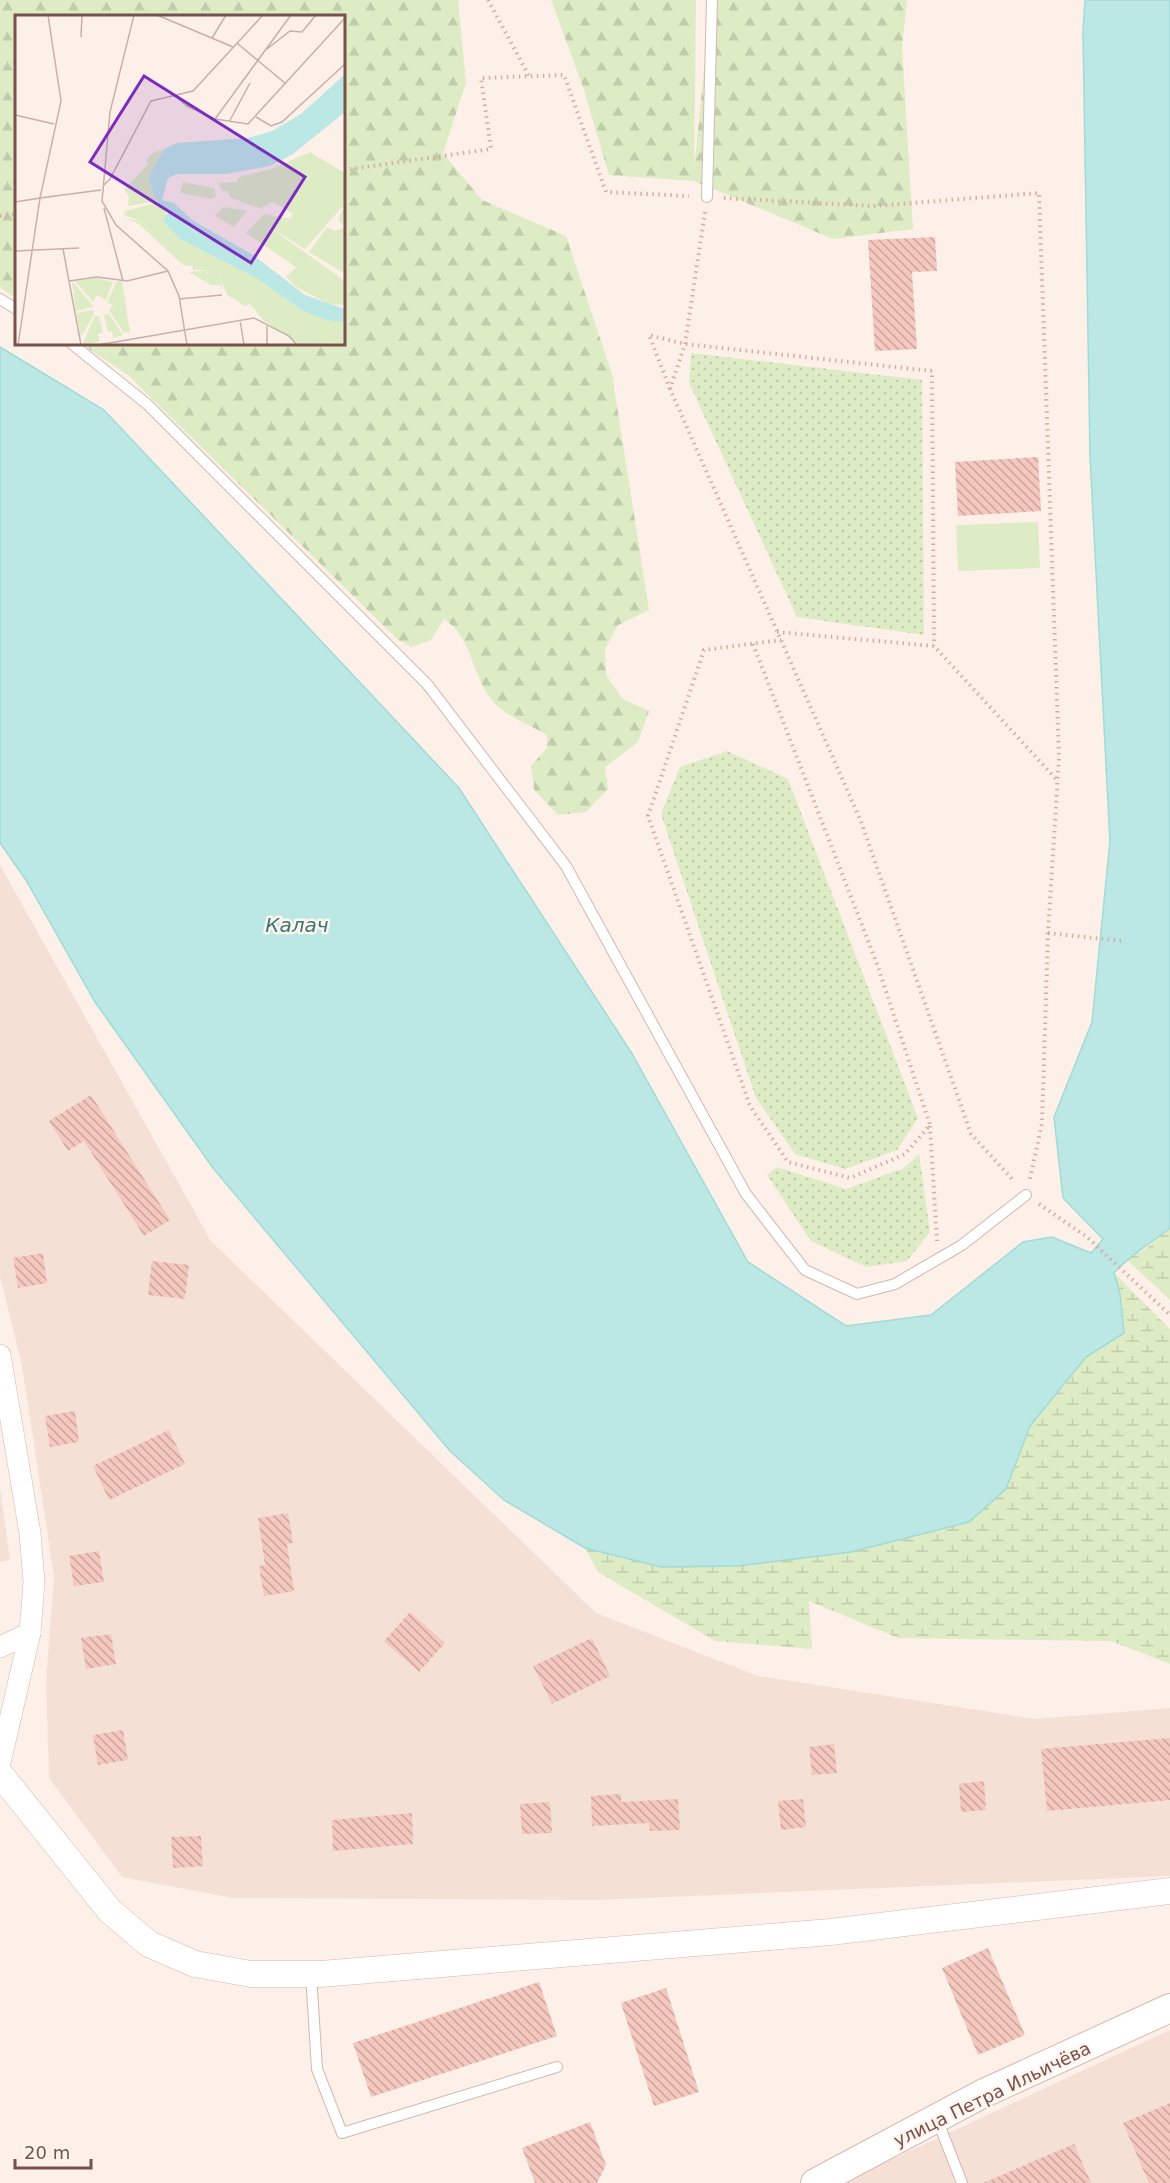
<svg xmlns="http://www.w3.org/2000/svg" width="1170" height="2183" viewBox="0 0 1170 2183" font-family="'DejaVu Sans',sans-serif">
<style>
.residential{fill:#f5e0d6}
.grass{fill:url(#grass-dots)}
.forest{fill:url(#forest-firs)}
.wetland{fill:url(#wetland-marsh)}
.pitch{fill:#ddecc5}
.water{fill:#bbe8e5;stroke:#a1dad7;stroke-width:1.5}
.building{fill:url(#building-back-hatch)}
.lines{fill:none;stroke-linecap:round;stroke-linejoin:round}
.service-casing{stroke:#d3b8af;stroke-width:12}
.minor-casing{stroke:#d3b8af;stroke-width:22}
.tertiary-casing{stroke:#d3b8af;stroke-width:27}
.secondary-casing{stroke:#d8b8af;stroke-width:30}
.path{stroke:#d9aba1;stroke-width:4;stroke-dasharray:1.5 4.5;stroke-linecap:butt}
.service{stroke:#fff;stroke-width:10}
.minor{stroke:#fff;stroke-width:21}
.tertiary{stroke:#fff;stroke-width:26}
.secondary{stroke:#fff;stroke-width:28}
.labels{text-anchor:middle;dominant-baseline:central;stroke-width:5;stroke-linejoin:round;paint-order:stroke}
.street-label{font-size:18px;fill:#79514a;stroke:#fff5ef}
.water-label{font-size:20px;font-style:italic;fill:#3a7774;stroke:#fff5ef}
.inset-road{fill:none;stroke:#c8b0a9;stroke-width:1.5}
.view{fill:#7b2cbf;fill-opacity:0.15;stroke:#7b2cbf;stroke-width:3}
.inset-edge{fill:none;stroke:#79514a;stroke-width:3}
</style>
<defs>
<pattern id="grass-dots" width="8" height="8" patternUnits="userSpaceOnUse" patternTransform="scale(1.5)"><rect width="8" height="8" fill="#ddecc5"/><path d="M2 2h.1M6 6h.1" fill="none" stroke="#c1ccab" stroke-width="1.8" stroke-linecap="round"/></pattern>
<pattern id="forest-firs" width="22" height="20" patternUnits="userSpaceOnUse" patternTransform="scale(1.5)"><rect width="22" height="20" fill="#ddecc5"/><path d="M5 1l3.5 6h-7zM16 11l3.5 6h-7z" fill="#c1ccab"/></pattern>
<pattern id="wetland-marsh" width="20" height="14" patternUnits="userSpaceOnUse" patternTransform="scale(1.5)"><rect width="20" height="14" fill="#ddecc5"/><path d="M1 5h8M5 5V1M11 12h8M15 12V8" fill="none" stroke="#c1ccab"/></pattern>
<pattern id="building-back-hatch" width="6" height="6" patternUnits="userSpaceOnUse" patternTransform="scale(1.5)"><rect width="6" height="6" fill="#f4c8be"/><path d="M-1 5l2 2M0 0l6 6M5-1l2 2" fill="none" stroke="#caa59c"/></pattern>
</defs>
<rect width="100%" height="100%" fill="#fdf0e8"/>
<g class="residential">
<polygon points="0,865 211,1241 596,1613 758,1676 1035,1719 1170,1708 1170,1876 596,1900 233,1898 122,1877 49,1778 46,1682 54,1577 22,1366 0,1276"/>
<polygon points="0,1488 10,1560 0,1562"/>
<polygon points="1170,2030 1170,2183 841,2183"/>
</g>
<g class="grass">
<polygon points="691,353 922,380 924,635 797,617 689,383"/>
<polygon points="727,751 788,779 918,1118 897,1150 845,1169 795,1154 756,1098 661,814 680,767"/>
<polygon points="919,1154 930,1232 907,1261 866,1267 811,1241 767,1175 777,1167 846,1189 904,1168"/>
</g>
<g class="forest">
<path d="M 0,0 L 458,0 L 466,83 L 443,153 L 482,200 L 566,236 L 612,374 L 649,610 L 618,625 L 605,649 L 606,675 L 623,699 L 649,711 L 638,742 L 605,767 L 608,789 L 586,812 L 558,815 L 534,790 L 531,766 L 547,748 L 547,735 C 532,726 508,717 495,704 C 471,678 475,640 444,619 L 431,640 L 411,647 L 398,640 L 129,376 L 82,344 L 344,344 L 344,16 L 16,16 L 16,299 L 0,287 Z"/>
<polygon points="551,0 696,0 694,170 711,0 907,0 902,47 913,229 833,239 694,181 609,175 583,87"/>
</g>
<g class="wetland">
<polygon points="1170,1228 1170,1300 1126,1259 1144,1250"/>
<polygon points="1114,1273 1170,1329 1170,1664 1111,1641 898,1638 809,1601 812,1649 715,1641 598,1572 585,1548 661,1567 1006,1489 1030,1426 1086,1357 1124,1333 1120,1294"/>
</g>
<polygon class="pitch" points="1038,522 1040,568 958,571 956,525"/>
<path class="water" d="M 1085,0 L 1170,0 L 1170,1228 C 1151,1243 1130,1255 1114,1273 L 1120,1294 L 1124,1333 L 1086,1357 L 1030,1426 L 1006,1489 L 969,1522 L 851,1552 L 737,1566 L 661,1567 L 585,1548 L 504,1500 L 450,1451 L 213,1168 L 95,1002 L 26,880 L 0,843 L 0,347 L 104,410 L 459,788 L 631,1052 L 748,1262 L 846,1326 L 931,1315 L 1023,1242 L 1052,1237 L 1091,1253 L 1103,1239 L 1063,1198 L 1054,1117 L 1092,1022 L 1110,841 L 1090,456 L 1083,31 Z"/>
<g class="building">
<polygon points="935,237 937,271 912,272 917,349 875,351 868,240"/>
<polygon points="1038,457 1041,511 958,516 955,462"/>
<polygon points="91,1095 170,1220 144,1236 84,1141 68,1151 49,1121"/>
<polygon points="43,1253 47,1283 18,1288 13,1258"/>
<polygon points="152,1261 189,1265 185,1299 148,1295"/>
<polygon points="75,1411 79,1442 50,1447 45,1416"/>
<polygon points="169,1430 185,1464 109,1500 93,1466"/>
<polygon points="288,1513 293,1543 287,1544 294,1591 264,1596 259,1566 265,1565 258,1518"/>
<polygon points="99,1551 104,1582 74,1586 69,1556"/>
<polygon points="410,1612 445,1643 419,1672 384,1641"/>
<polygon points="111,1634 116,1664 86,1669 81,1638"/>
<polygon points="592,1638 610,1676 552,1704 533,1666"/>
<polygon points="123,1730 128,1760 98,1765 93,1735"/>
<polygon points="1170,1738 1170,1800 1047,1811 1041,1749"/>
<polygon points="834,1744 837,1773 812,1775 809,1747"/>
<polygon points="984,1781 986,1810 961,1812 959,1784"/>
<polygon points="621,1794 621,1802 678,1799 680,1830 650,1831 649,1823 592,1826 591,1796"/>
<polygon points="803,1799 806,1827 781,1830 778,1801"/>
<polygon points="550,1802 552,1833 522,1834 520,1804"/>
<polygon points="412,1813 413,1844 333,1851 332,1820"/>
<polygon points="201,1836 203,1866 173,1868 171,1837"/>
<polygon points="988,1948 1025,2035 978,2055 942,1968"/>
<polygon points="539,1982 557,2036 371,2097 353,2043"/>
<polygon points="666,1988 699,2092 654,2106 621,2003"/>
<polygon points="1170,2103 1170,2183 1149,2183 1123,2123"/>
<polygon points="590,2122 606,2165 597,2183 535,2183 522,2148"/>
<polygon points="1074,2144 1091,2183 983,2183"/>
</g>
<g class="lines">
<g class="service-casing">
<g id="service">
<polyline points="707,197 712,0"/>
<polyline points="0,299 16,309"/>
<polyline points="72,344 147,404 427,684 566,866 746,1194 805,1270 857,1294 895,1284 962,1245 1026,1195"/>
<polyline points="311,1974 317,2069 342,2133 557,2067"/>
<polyline points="937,2119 962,2183"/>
</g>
</g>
<g class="minor-casing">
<g id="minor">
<polyline points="0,1355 30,1533 34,1582 30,1633 0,1763"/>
<polyline points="0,1647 30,1633"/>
</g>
</g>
<g class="tertiary-casing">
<polyline id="tertiary" points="0,1774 110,1911 149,1944 195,1964 251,1974 321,1974 830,1932 1170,1891"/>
</g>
<g class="secondary-casing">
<polyline id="secondary" points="815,2183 982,2094 1170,2008"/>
</g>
<g class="path">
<polyline points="488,0 529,76"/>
<polyline points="344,170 491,149 481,78 564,75 606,192 689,196"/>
<polyline points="724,198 873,206 1039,193 1059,758 1048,933 1042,1123 1030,1179"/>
<polyline points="705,212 685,344 670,389 860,819 971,1134 1014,1181"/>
<polyline points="0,216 16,214"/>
<polyline points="670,389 649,335 685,344 932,371 934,646"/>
<polyline points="777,632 934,646 1057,780"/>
<polyline points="753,644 877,964 930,1125 905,1154 850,1178 788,1162 750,1106 648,816 704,650 781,640"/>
<polyline points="1048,933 1122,941"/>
<polyline points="930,1126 937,1241"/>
<polyline points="1039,1204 1087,1237 1170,1315"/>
</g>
<use href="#service" class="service"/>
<use href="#minor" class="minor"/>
<use href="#tertiary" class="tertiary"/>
<use href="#secondary" class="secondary"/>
</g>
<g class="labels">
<g class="street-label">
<text transform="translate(992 2094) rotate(-26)">улица Петра Ильичёва</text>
</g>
<g class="water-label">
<text x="297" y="925">Калач</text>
</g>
</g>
<g transform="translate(15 15)">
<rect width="330" height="330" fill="#fdf0e8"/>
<path d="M 168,167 L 199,173 L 201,181 L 196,184 L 165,178 ZM 208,192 L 230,195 L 232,196 L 219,212 L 200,201 ZM 81,263 L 98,267 L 91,285 L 82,280 L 78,287 L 60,266 ZM 57,266 L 78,291 L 78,292 L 61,296 ZM 107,266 L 115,317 L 109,318 L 94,295 L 98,289 L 92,288 L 101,267 ZM 78,295 L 79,299 L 66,322 L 61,298 ZM 94,299 L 108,320 L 98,323 L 97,316 L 93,317 L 89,300 ZM 80,301 L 84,301 L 88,318 L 83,319 L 85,326 L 67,330 Z" fill="#ddecc5"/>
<path d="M 295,137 L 330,158 L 330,259 L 294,237 L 312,212 L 320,216 L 330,212 L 323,205 L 329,190 L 290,234 L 253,211 L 330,266 L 330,290 L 314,289 L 283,273 L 271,262 L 281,252 L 231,218 L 249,199 L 276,204 L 277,198 L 258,187 L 246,193 L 234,190 L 215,182 L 212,175 L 208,177 L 203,168 L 222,167 L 224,162 L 256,154 ZM 110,203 L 126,206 L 142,224 L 177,245 L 178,251 L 168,250 L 124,209 ZM 195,255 L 191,258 L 193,263 L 205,263 L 208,275 L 205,270 L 196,270 L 174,257 Z" fill="#ddecc5"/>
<path d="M 149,134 L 133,163 L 140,183 L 145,185 L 113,191 L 114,180 L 109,175 L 134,148 L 131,146 L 136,139 ZM 145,187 L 165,224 L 243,264 L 286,295 L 330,307 L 330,328 L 284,329 L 249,306 L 235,289 L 230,291 L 212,280 L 205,263 L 189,264 L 194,255 L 178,255 L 177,245 L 142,224 L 126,206 L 109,200 L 110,196 Z" fill="#ddecc5"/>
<path d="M 330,59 L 330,97 L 278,139 L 255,151 L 211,159 L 162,159 L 153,163 L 147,185 L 159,188 L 177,205 L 238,240 L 290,280 L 330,294 L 330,307 L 312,305 L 286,295 L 243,264 L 165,224 L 148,206 L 153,198 L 140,183 L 133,163 L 149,134 L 162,128 L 233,123 L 257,116 L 286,99 Z" fill="#bbe8e5"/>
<path class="inset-road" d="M 119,0 L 95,97 L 87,186 L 101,210 L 153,256 L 164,281 L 172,330M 142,0 L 218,32M 66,22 L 67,0M 197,23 L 211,0M 222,28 L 271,69M 252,34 L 275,16 L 287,17 L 301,0M 159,80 L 172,91 L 200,104 L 233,109 L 330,3M 0,100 L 39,109M 241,102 L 256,111 L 267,107 L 330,49M 200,104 L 276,0M 214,107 L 235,68M 88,171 L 95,164 L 136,86 L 178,76 L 248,0M 0,187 L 25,183 L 46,86 L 33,0M 89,193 L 108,266M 48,234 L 66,330M 0,236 L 64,233M 54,266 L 82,262 L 112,266 L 153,256M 164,284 L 207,280M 225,305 L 229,330M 252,311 L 252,330M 3,330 L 25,183 L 86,175M 83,330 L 239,303 L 274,321 L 282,330"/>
<path class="view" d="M 129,61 L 290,162 L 236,248 L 75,147 Z"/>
<rect width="330" height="330" class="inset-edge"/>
</g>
<path d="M15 2159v9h76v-9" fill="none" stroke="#79514a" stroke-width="3"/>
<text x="24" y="2159" font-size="18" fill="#79514a" stroke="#fff5ef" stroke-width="4.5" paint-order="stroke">20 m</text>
</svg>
